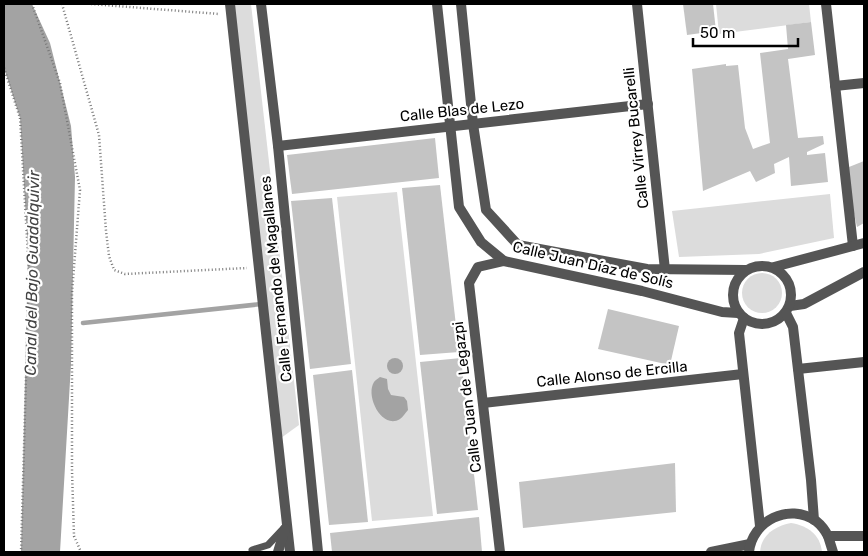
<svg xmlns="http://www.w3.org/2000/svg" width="868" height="556" viewBox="0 0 868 556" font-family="Rubik,sans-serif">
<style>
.green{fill:#dcdcdc}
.water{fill:#a3a3a3}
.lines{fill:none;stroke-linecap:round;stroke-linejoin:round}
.stream{stroke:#a3a3a3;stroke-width:4.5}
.building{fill:#c4c4c4}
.path{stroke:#777;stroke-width:2.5;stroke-dasharray:1 2.5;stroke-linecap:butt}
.service{stroke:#555;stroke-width:7}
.minor{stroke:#555;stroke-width:10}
.tertiary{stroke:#555;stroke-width:10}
.labels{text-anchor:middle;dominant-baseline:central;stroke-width:4.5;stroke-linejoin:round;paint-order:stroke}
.street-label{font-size:15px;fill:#000;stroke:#fff}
.water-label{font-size:16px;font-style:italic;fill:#444;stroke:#fff}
</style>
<rect width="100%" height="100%" fill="#fff"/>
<g class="green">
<polygon points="234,4 251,4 299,425 281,438"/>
<polygon points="716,4 809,4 811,22 719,34"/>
<polygon points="397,192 433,516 372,521 337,197"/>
<polygon points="830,194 834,238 759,254 679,257 672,211"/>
<circle cx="762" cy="293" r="20"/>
<path d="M 791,523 C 808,526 820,534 822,552 L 760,552 C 761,535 775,526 791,523 Z"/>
</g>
<g class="water">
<polygon points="4,4 32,4 50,43 71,126 75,177 71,364 60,552 21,552 28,252 20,118 4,68"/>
<circle cx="395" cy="366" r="8"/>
<path d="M 380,377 L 387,379 L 388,389 L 391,395 L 404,397 L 407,401 L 408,410 C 405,413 403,417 400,419 C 382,430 365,396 374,382 C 375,380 378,379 380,377 Z"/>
</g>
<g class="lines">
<polyline class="stream" points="83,323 262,304"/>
</g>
<g class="building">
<polygon points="683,4 713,4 716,31 687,35"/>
<polygon points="811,22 815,55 788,59 798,138 823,136 824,144 807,152 807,155 825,153 828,182 791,186 789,157 774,164 775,173 756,182 750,171 703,191 692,69 726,64 726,66 738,65 745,128 753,149 770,143 760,53 788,49 786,25"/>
<polygon points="435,138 439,178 292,194 287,155"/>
<polygon points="864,161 864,223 857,227 844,169"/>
<polygon points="440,185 459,352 420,355 402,188"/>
<polygon points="332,198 351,364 310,369 291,201"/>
<polygon points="608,309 679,326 670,365 598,349"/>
<polygon points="461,358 478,510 437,514 420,362"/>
<polygon points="352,370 368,522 329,525 313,375"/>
<polygon points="675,463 676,512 523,528 519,482"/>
<polygon points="479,517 482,552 332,552 330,533"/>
</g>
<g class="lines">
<g class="path">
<polyline points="32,4 60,83 80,190 72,293 72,471 74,536 81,552"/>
<polyline points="62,4 99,135 106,231 109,256 114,270 125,274 247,268"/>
<polyline points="91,4 219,14"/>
<polyline points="4,68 20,118 29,272 21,552"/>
</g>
<polyline class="service" points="252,550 268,545 284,528"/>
<g class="minor">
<polyline points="230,4 290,552"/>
<polyline points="261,4 278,146 318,552"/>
<polyline points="437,4 459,207 481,242 504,261 642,291 722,312 738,313"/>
<polyline points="461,4 473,124 486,210 518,245 647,269 746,270"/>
<polyline points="637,4 665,270"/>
<polyline points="826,4 853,246"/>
<polyline points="835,86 864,83"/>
<polyline points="278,146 648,104"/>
<polyline points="774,267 864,243"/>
<polyline points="790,306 804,304 864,272"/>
<polyline points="798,369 864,362"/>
<polyline points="483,403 743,374"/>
<polyline points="828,536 833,552"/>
<polyline points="278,552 285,529"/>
<polyline points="500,552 469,283 478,267 504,261"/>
</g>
<g class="tertiary">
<circle cx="762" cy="295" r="29"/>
<polyline points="786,313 793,327 811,480 814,520"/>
<polyline points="744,318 739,333 760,526"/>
<polyline points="711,552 750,544"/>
<path d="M 749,552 C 752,521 789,502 816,521 C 821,525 825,530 828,536 L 864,536"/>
</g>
</g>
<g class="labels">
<g class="street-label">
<text transform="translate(462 110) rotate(-6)">Calle Blas de Lezo</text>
<text transform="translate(636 138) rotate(-96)">Calle Virrey Bucarelli</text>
<text transform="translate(593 265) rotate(13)">Calle Juan Díaz de Solís</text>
<text transform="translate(276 279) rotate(-96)">Calle Fernando de Magallanes</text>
<text transform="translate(612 374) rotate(-6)">Calle Alonso de Ercilla</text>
<text transform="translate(467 397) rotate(-97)">Calle Juan de Legazpi</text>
</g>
<g class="water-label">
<text transform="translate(32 273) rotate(-89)">Canal del Bajo Guadalquivir</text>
</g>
</g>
<rect width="868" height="556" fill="none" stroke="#000000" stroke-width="10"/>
<path d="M693 38v8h105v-8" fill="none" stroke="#000000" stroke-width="2.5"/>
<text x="700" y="38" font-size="15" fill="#000000" stroke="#ffffff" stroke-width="4" paint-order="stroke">50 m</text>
</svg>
